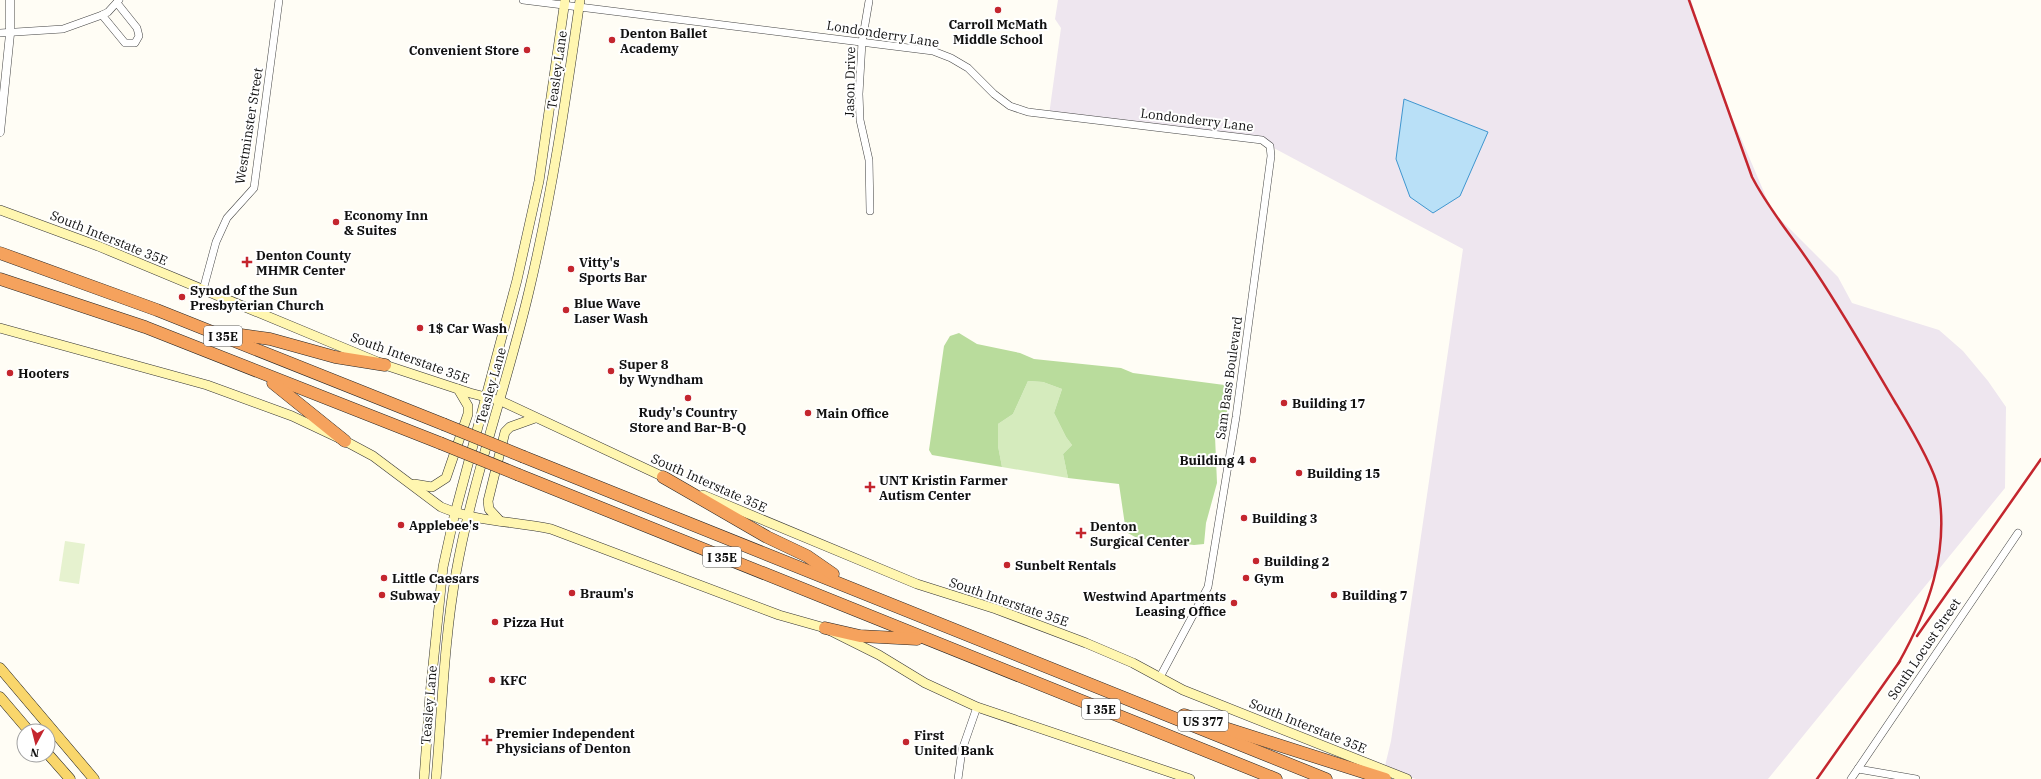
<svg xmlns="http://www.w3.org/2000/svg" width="2041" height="779" viewBox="0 0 2041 779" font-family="'IBM Plex Serif',serif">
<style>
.industrial{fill:#eee6ef}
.green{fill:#d5ebbd}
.forest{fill:#b9dc9c}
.pitch{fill:#e6f2cf}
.water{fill:#b9e0f7;stroke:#3f96cf}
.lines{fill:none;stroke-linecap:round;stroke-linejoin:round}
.minor-casing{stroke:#444;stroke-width:8}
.tertiary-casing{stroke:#444;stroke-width:9}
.secondary-casing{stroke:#333;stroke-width:10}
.primary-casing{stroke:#222;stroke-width:11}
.motorway-casing{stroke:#222;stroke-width:13}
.minor{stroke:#fff;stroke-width:7}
.tertiary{stroke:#fff;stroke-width:8}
.secondary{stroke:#fff6b0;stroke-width:9}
.primary{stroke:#f9d66b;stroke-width:10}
.motorway{stroke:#f5a25d;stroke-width:12}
.rail{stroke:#c4262e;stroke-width:2.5}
.motorway-bridge-casing{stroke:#222;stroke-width:13;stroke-linecap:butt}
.motorway-bridge{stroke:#f5a25d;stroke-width:12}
.poi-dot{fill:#c4262e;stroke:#fff;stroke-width:1.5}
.labels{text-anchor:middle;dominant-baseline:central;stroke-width:4;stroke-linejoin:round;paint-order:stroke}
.shield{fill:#fff;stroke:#585858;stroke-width:1}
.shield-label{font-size:12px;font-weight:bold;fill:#111}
.poi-label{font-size:13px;font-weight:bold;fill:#111;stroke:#fff;text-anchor:start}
.street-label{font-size:13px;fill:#111;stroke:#fff}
</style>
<rect width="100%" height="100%" fill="#fffdf5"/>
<polygon class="industrial" points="1058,0 1691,0 1718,84 1772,211 1838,277 1852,303 1939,330 1963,351 1988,381 2006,407 2005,488 1768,779 1416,779 1384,770 1391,741 1463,249 1270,146 1262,140 1049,115 1061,28 1055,19"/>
<polygon class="green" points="1028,381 1043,382 1062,389 1054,413 1066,437 1072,445 1063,454 1068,478 1002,467 998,446 998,424 1013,414"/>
<polygon class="forest" points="959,333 977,344 1020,353 1034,359 1121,368 1133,373 1232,386 1224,428 1215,436 1217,483 1206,523 1204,544 1194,545 1137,538 1126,532 1119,484 1068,478 1063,454 1072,445 1066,437 1054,413 1062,389 1043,382 1028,381 1013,414 998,424 998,446 1002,467 932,455 929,450 944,346 950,336"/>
<polygon class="pitch" points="65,541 85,544 79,584 59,581"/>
<polygon class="water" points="1404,99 1488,132 1460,196 1433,213 1410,197 1396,159"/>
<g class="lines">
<g class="minor-casing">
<g id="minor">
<polyline points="523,0 933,51 951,58 968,68 994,94 1010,106 1028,112 1262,140 1270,146 1271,156 1236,417 1208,587 1160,677"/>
<polyline points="869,1 862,42 859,94 860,120 869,160 870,211"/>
<polyline points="102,15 125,43 135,43 139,36 137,28 117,3"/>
<polyline points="0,33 63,29 102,15 108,12 119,0"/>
<polyline points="203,290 216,242 227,218 254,188 279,0"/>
<polyline points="1858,769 1916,779"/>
<polyline points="958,779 962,750 977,707"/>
<polyline points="1851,779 2018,533"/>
</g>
</g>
<g class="tertiary-casing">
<polyline id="tertiary" points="0,132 10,34 10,0"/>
</g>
<g class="secondary-casing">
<g id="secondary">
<polyline points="0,210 98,246 385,365 470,393 501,401 668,479"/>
<path d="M 0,328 L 207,385 L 292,416 L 345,441 L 373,456 L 441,507 C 476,522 514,521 551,529 L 779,615 L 825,628 L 879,655 L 925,683 L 977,707 L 1190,779"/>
<polyline points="414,484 432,487 446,478 468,414 468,406 458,389"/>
<polyline points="703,495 917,584 996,609 1086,643 1133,663 1183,690 1407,779"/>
<polyline points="500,521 489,509 488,501 505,432 510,427 535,418"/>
<polyline points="424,779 430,695 443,567 454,517 517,280 539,181 565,0"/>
<path d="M 436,779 C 442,711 444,640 456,573 C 473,477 507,385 529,291 C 552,195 566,98 580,0"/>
</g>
</g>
<g class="primary-casing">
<g id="primary">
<polyline points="0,668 94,779"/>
<polyline points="0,697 29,731"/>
<polyline points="48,754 70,779"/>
</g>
</g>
<g class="motorway-casing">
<g id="motorway">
<polyline points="0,253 157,310 443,424"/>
<polyline points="0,279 145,327 440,443"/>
<polyline points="227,333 270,339 335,357 385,365"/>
<polyline points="273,383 345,441"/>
<polyline points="524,457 1326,779"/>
<polyline points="519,475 1276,779"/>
<polyline points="663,477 767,537 807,556 833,574"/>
<polyline points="825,628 860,636 917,639"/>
<polyline points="1184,715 1385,779"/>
</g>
</g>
<use href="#minor" class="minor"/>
<use href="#tertiary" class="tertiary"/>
<use href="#secondary" class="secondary"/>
<use href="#primary" class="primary"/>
<use href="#motorway" class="motorway"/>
<g class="rail">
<path d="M 1689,0 L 1752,177 C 1768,208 1790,234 1809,262 C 1840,307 1867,355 1895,402 C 1907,422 1934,466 1938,488 C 1950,551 1928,611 1898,664"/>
<polyline points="1917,636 2041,459"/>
<polyline points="1817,779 1900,661"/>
</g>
<g class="motorway-bridge-casing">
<g id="motorway-bridge">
<polyline points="443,424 524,457"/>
<polyline points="440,443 519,475"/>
</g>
</g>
<use href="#motorway-bridge" class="motorway-bridge"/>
</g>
<g class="poi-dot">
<circle cx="998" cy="10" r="4"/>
<circle cx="612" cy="40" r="4"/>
<circle cx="527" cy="50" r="4"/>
<circle cx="336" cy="222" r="4"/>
<path d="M245 256h4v4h4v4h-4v4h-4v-4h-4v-4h4z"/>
<circle cx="571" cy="269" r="4"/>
<circle cx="182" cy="297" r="4"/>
<circle cx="566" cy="310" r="4"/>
<circle cx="420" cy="328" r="4"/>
<circle cx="611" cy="371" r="4"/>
<circle cx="10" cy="373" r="4"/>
<circle cx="688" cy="398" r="4"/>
<circle cx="1284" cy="403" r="4"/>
<circle cx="808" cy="413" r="4"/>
<circle cx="1253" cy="460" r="4"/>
<circle cx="1299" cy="473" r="4"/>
<path d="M868 481h4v4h4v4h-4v4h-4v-4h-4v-4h4z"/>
<circle cx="1244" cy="518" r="4"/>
<circle cx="401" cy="525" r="4"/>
<path d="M1079 527h4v4h4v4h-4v4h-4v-4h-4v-4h4z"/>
<circle cx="1256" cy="561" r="4"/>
<circle cx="1007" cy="565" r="4"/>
<circle cx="384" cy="578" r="4"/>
<circle cx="1246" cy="578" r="4"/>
<circle cx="572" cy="593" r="4"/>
<circle cx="382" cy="595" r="4"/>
<circle cx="1334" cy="595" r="4"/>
<circle cx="1234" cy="603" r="4"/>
<circle cx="495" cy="622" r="4"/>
<circle cx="492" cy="680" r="4"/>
<path d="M485 734h4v4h4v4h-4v4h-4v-4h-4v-4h4z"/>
<circle cx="906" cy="742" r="4"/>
</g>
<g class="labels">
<g class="shield">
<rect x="204" y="326" width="38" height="20" rx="3"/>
<rect x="703" y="547" width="38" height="20" rx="3"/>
<rect x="1082" y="699" width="38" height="20" rx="3"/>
<rect x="1178" y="711" width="50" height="20" rx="3"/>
</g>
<g class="shield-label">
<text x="223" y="336">I 35E</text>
<text x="722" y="557">I 35E</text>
<text x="1101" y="709">I 35E</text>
<text x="1203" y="721">US 377</text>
</g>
<g class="poi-label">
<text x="998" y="24" text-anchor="middle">Carroll McMath<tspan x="998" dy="15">Middle School</tspan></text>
<text x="620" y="33">Denton Ballet<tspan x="620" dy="15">Academy</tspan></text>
<text x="519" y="50" text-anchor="end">Convenient Store</text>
<text x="344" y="215">Economy Inn<tspan x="344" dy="15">&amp; Suites</tspan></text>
<text x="256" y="255">Denton County<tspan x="256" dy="15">MHMR Center</tspan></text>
<text x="579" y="262">Vitty's<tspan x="579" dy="15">Sports Bar</tspan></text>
<text x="190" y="290">Synod of the Sun<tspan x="190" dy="15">Presbyterian Church</tspan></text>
<text x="574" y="303">Blue Wave<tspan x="574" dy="15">Laser Wash</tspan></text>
<text x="428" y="328">1$ Car Wash</text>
<text x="619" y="364">Super 8<tspan x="619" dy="15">by Wyndham</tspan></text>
<text x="18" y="373">Hooters</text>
<text x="1292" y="403">Building 17</text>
<text x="688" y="412" text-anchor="middle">Rudy's Country<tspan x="688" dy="15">Store and Bar-B-Q</tspan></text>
<text x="816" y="413">Main Office</text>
<text x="1245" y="460" text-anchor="end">Building 4</text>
<text x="1307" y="473">Building 15</text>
<text x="879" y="480">UNT Kristin Farmer<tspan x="879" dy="15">Autism Center</tspan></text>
<text x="1252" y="518">Building 3</text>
<text x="409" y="525">Applebee's</text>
<text x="1090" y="526">Denton<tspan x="1090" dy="15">Surgical Center</tspan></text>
<text x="1264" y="561">Building 2</text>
<text x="1015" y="565">Sunbelt Rentals</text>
<text x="392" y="578">Little Caesars</text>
<text x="1254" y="578">Gym</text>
<text x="580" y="593">Braum's</text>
<text x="390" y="595">Subway</text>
<text x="1342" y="595">Building 7</text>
<text x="1226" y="596" text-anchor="end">Westwind Apartments<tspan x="1226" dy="15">Leasing Office</tspan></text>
<text x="503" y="622">Pizza Hut</text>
<text x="500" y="680">KFC</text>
<text x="496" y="733">Premier Independent<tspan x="496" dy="15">Physicians of Denton</tspan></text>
<text x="914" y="735">First<tspan x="914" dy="15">United Bank</tspan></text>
</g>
<g class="street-label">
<text transform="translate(883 34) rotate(9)">Londonderry Lane</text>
<text transform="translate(557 70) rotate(-82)">Teasley Lane</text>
<text transform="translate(850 82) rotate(-89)">Jason Drive</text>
<text transform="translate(1197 120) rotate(7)">Londonderry Lane</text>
<text transform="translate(249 126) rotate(-81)">Westminster Street</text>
<text transform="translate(109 238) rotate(22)">South Interstate 35E</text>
<text transform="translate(410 358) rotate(20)">South Interstate 35E</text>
<text transform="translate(1229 378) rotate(-82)">Sam Bass Boulevard</text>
<text transform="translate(491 386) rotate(-74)">Teasley Lane</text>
<text transform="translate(709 483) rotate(24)">South Interstate 35E</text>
<text transform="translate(1009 602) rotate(19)">South Interstate 35E</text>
<text transform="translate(1924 649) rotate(-56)">South Locust Street</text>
<text transform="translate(429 705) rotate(-85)">Teasley Lane</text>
<text transform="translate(1308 726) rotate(22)">South Interstate 35E</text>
</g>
</g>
<g transform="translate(36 743) rotate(187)"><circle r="19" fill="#ffffff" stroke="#a0a0a0"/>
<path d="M0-3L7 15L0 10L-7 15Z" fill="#c4262e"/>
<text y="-6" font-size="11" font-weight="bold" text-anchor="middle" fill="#111111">N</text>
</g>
</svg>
